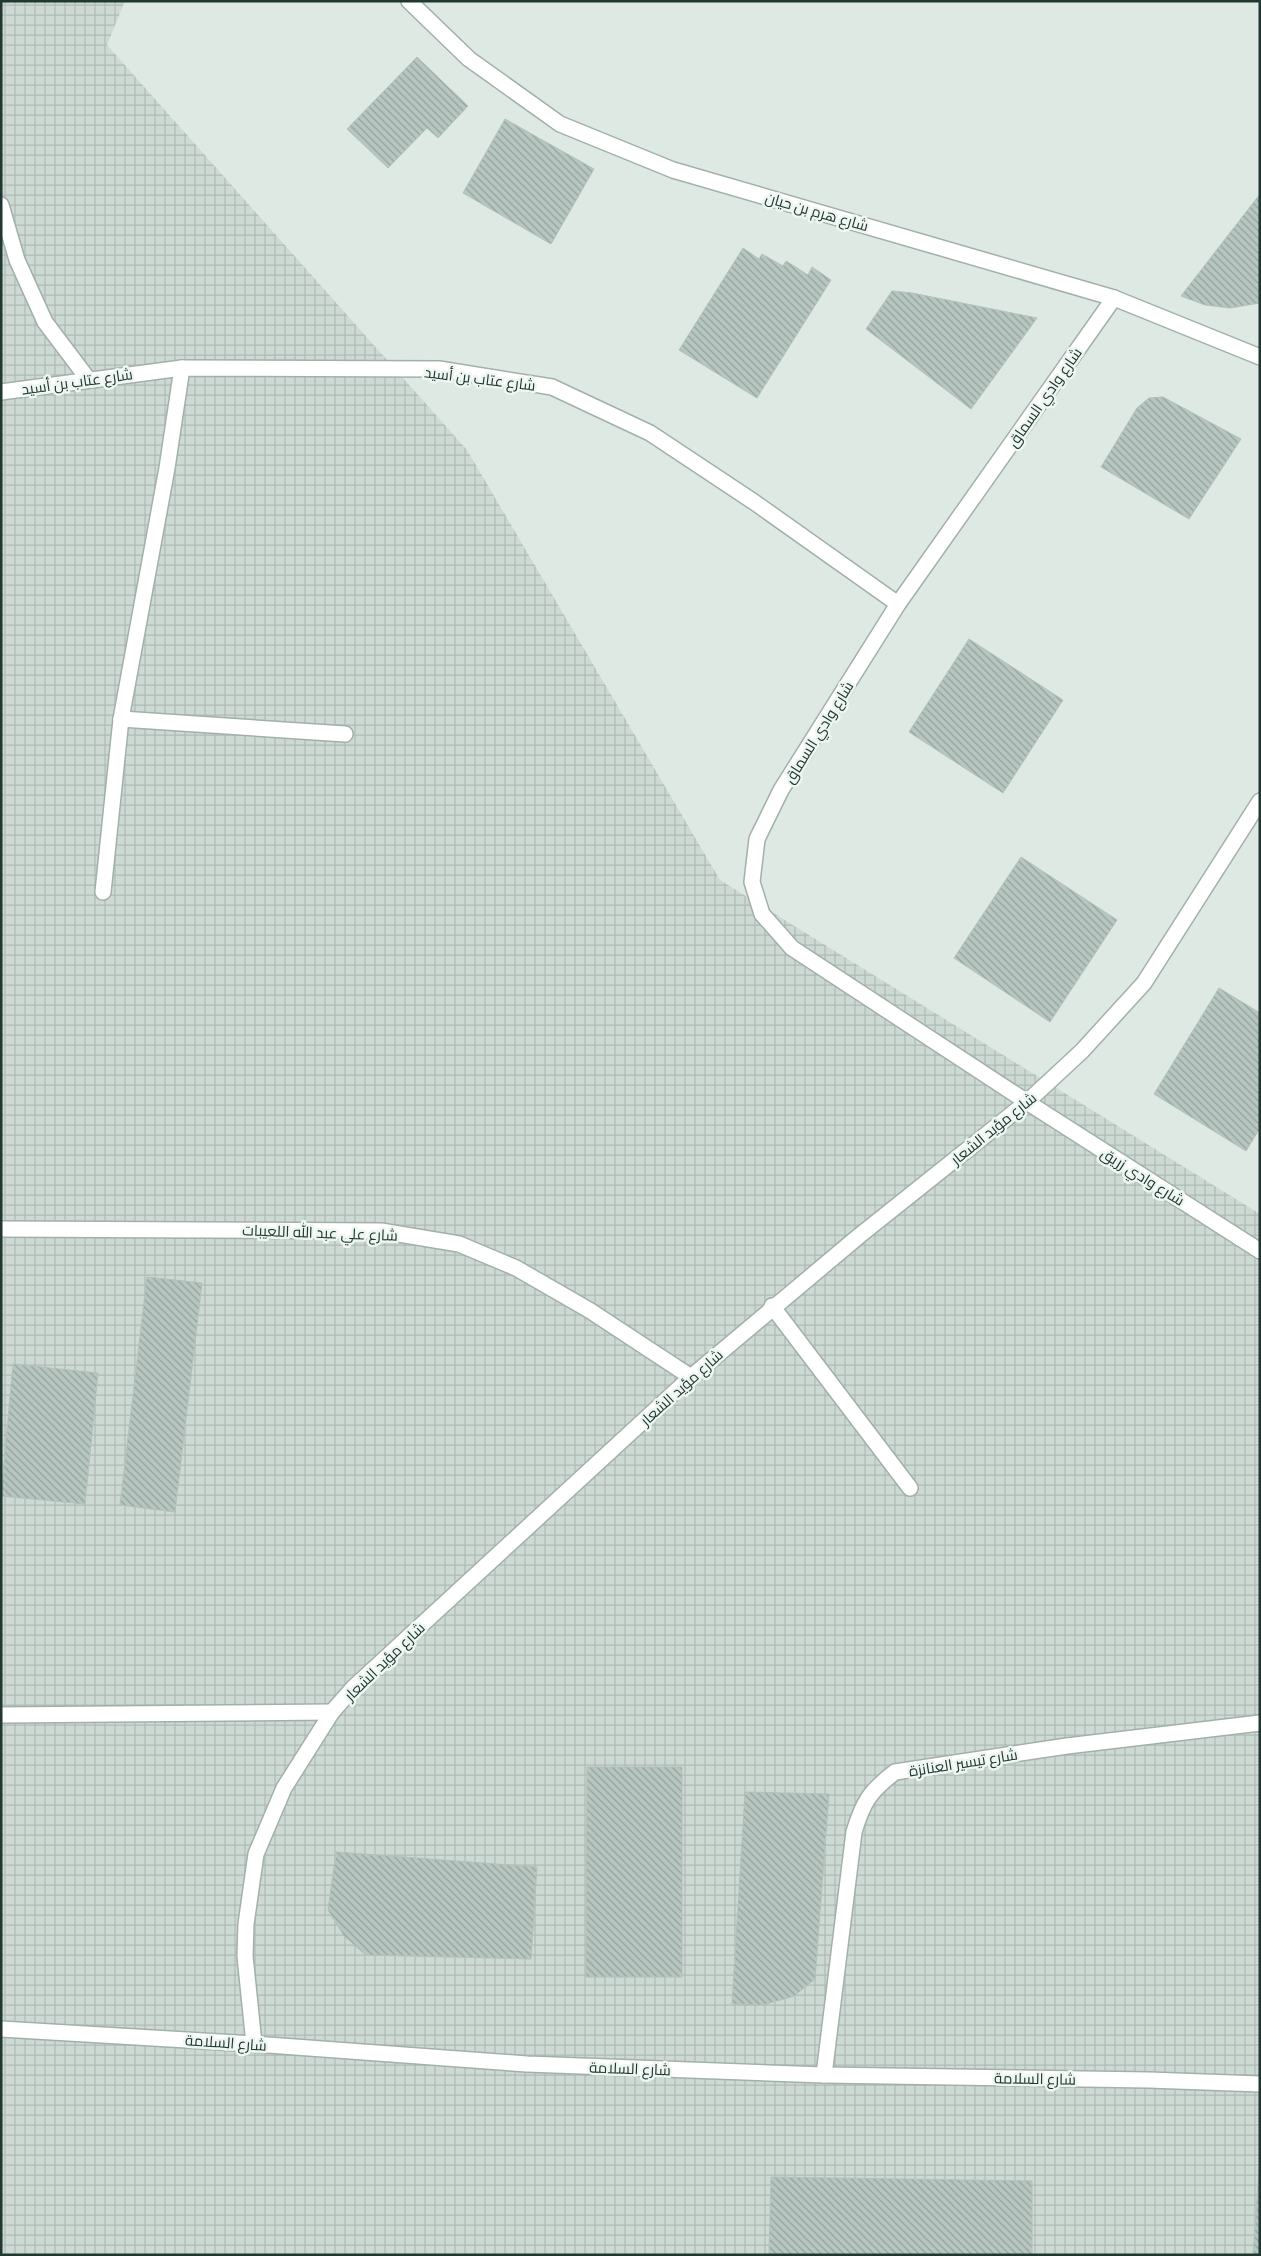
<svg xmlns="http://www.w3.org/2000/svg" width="1261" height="2256" viewBox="0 0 1261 2256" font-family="'Exo 2',Cairo,sans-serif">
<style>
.industrial{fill:url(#industrial-grid)}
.building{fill:url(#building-back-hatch);stroke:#b2c2bb}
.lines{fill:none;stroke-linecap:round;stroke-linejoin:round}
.minor-casing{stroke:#a2b0ab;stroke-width:18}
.tertiary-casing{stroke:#a2b0ab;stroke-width:18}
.minor{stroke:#fff;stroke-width:15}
.tertiary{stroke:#fff;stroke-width:15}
.labels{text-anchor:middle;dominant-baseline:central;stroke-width:5;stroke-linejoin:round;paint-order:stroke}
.street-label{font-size:15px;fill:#213731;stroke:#eef6f2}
</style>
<defs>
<pattern id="industrial-grid" width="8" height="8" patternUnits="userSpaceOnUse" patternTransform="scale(1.25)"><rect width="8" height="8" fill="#cdd9d3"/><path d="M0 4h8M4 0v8" fill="none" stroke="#b0bbb6"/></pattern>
<pattern id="building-back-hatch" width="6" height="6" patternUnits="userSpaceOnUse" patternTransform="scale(1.25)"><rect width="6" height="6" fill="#b7c6c0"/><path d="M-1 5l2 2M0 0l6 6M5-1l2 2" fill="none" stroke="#94a29d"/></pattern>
</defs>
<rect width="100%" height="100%" fill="#dee9e4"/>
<polygon class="industrial" points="1,1 125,1 107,45 467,450 720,880 1260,1214 1260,2255 1,2255"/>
<g class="building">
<polygon points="417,57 468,106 438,138 427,128 388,168 347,129"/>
<polygon points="505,119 594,169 551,244 463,193"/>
<polygon points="1260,194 1260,303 1230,308 1205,305 1181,296"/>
<polygon points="743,248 759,259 762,254 783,266 786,261 808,275 812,267 831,280 757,398 679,350"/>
<polygon points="892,291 912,293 1037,318 971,409 866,329"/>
<polygon points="1163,397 1241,439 1189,519 1101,467 1137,408 1149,398"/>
<polygon points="969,639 1063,700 1003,793 909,732"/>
<polygon points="1021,857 1117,920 1050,1022 954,958"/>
<polygon points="1219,988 1260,1013 1260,1128 1246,1151 1154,1094"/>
<polygon points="147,1277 202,1283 175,1512 120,1505"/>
<polygon points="13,1364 98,1373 85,1504 1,1496"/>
<polygon points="587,1767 682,1767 682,1977 586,1977"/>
<polygon points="745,1792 829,1794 815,1979 794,1996 763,2005 732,2004"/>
<polygon points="336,1852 537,1867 531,1959 366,1955 344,1936 328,1910"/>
<polygon points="1260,2157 1260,2255 1253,2255"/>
<polygon points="771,2177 1032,2181 1032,2255 769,2255"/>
</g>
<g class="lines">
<g class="minor-casing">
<g id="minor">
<polyline points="1,205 17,260 45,322 88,379"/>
<polyline points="1114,298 898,604 781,790 757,839 752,882 762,914 792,948 1027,1102 1260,1251"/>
<polyline points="1,392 182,368 439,369 552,387 650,433 754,502 898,604"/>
<polyline points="121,719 345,734"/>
<polyline points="103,892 121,719 167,468 182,368"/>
<polyline points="1,1229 381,1231 459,1244 516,1268 589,1310 691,1377"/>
<polyline points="772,1306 910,1488"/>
<polyline points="1,1715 332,1712"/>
<polyline points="1,2029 254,2044 527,2064 824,2075 1149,2080 1260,2084"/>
<polyline points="254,2044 245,1956 246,1924 256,1854 284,1788 332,1712 354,1687 691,1377 859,1236 1027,1102 1082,1051 1144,983 1260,801"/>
<path d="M 824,2075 L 854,1832 C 863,1802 870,1791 895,1772 L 1067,1746 L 1260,1723"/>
</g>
</g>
<g class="tertiary-casing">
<polyline id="tertiary" points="409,1 469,59 560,124 673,170 1114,298 1260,357"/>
</g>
<use href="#minor" class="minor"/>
<use href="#tertiary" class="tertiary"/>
</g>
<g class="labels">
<g class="street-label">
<text transform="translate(817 211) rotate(16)">شارع هرم بن حيان</text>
<text transform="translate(480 378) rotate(7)">شارع عتاب بن أسيد</text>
<text transform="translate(77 381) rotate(-8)">شارع عتاب بن أسيد</text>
<text transform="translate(1044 397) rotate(-55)">شارع وادي السماق</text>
<text transform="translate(818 732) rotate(-58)">شارع وادي السماق</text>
<text transform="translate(993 1128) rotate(-39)">شارع مؤيد الشعار</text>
<text transform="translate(1143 1176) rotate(32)">شارع وادي زريق</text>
<text transform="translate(320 1232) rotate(2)">شارع علي عبد الله اللعيبات</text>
<text transform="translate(681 1387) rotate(-42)">شارع مؤيد الشعار</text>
<text transform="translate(384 1661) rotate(-44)">شارع مؤيد الشعار</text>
<text transform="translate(963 1762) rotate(-9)">شارع تيسير العنانزة</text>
<text transform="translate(226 2042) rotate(4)">شارع السلامة</text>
<text transform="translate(630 2068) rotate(2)">شارع السلامة</text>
<text transform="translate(1035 2078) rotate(1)">شارع السلامة</text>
</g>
</g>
<rect width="1261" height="2256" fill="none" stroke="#213731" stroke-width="5"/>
</svg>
